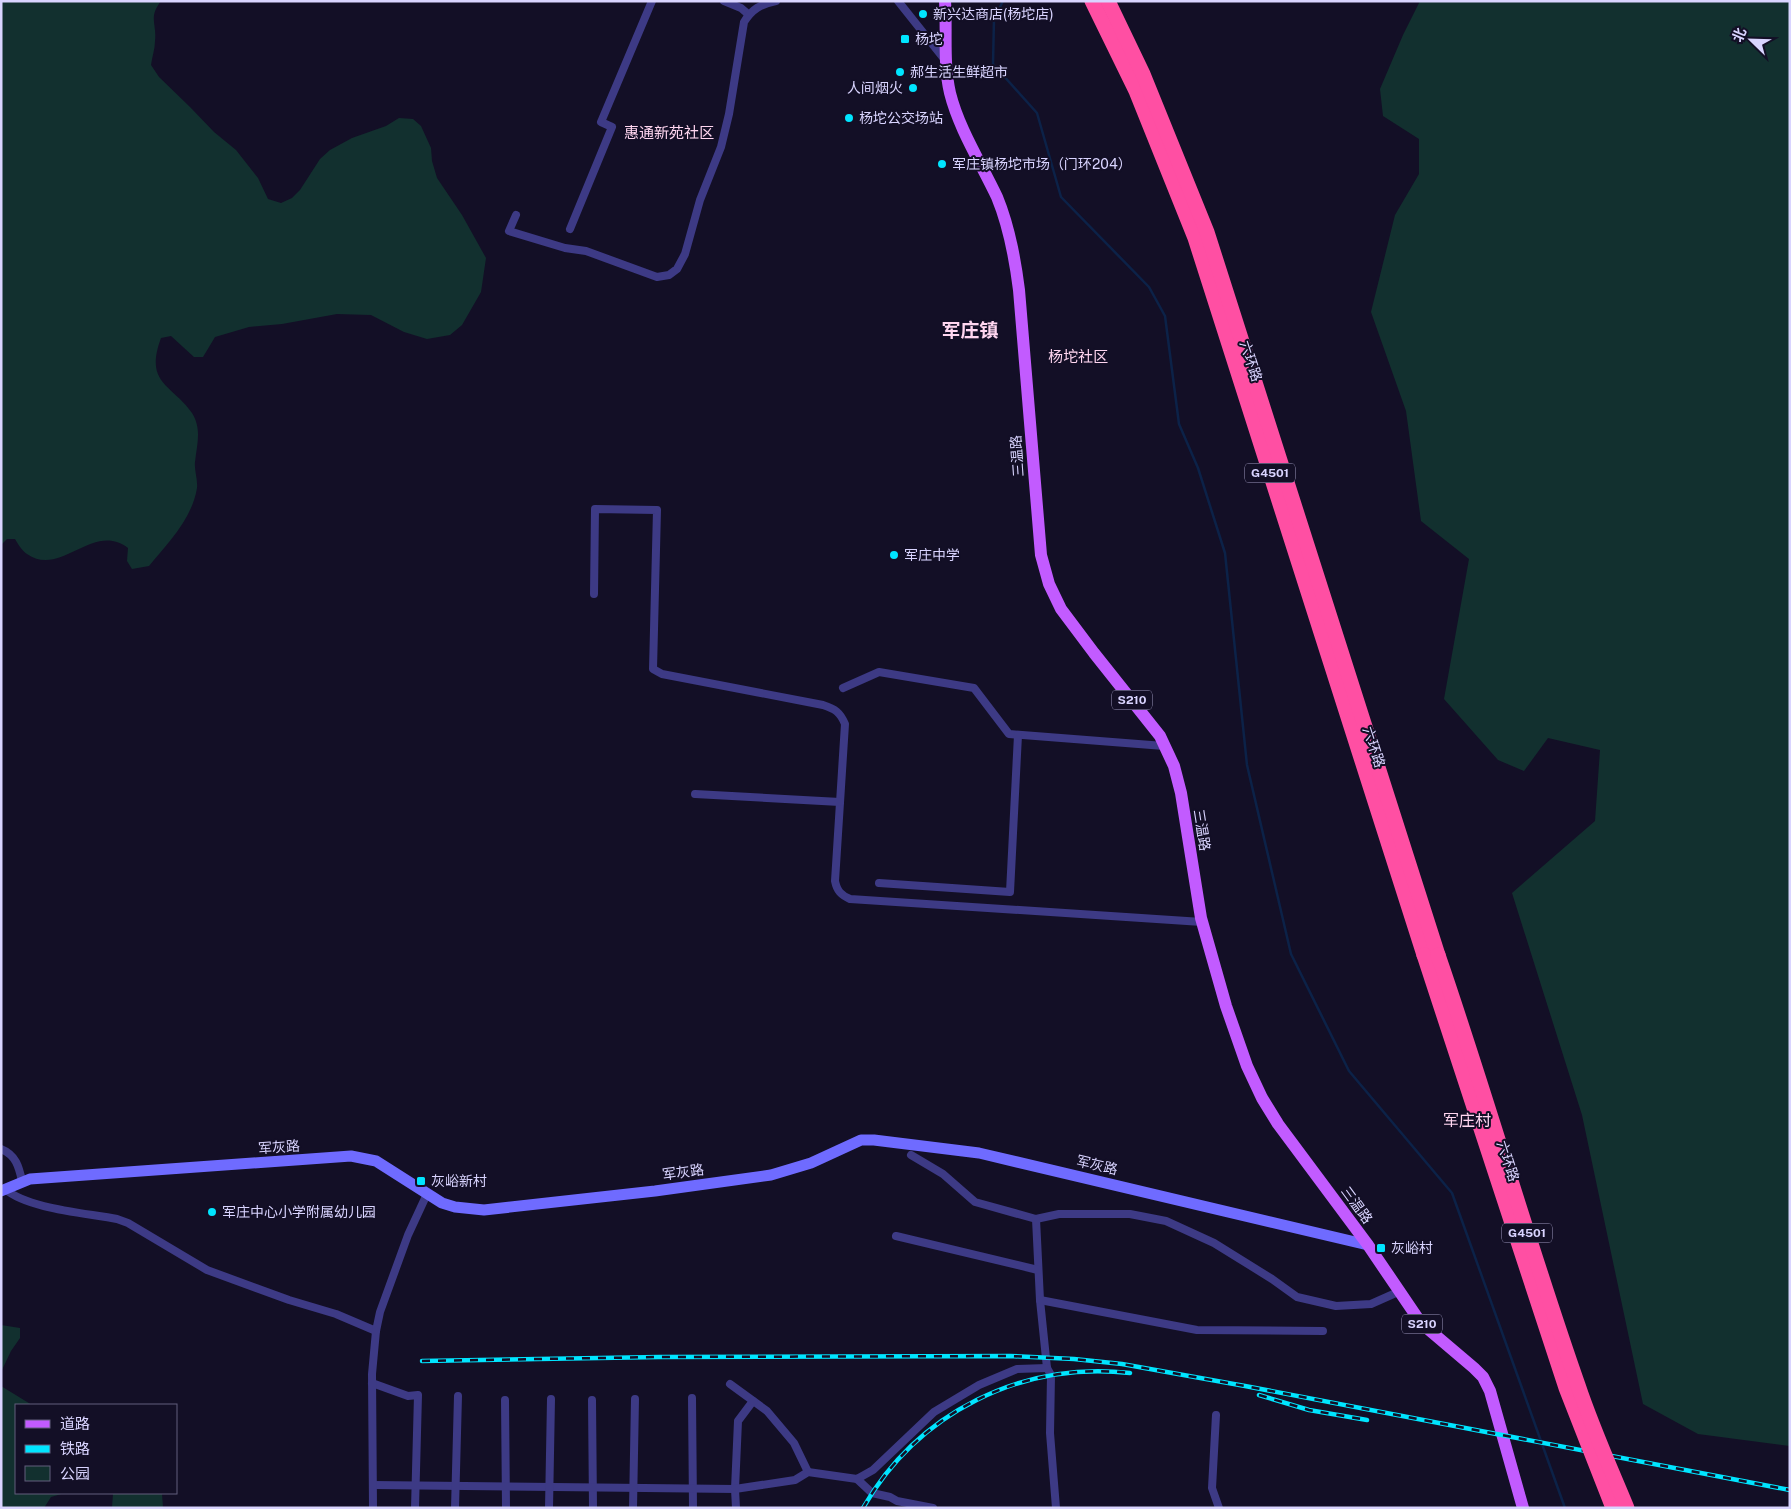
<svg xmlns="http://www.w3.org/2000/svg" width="1791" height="1509" viewBox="0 0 1791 1509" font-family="'Public Sans','Noto Sans SC',sans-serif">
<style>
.green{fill:#12302f}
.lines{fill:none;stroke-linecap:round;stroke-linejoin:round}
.stream{stroke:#0c2248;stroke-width:2.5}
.street{stroke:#3d3a85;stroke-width:8}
.secondary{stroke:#6f6bff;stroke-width:11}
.primary{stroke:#c25bff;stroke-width:12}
.highway{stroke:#ff4fa3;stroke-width:15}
.rail-casing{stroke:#00e5ff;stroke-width:4.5}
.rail{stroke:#130f26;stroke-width:2.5;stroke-dasharray:8;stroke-linecap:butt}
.highway-bridge{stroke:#ff4fa3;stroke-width:15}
.poi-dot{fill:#00e5ff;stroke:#130f26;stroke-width:2}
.labels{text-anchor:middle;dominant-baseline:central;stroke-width:4;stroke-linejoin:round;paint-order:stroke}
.shield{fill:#130f26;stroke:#9e99be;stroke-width:1}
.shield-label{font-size:12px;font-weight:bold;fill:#d9d4ff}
.poi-label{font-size:14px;fill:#d9d4ff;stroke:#130f26;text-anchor:start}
.street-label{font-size:14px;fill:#d9d4ff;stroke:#130f26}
.neighbourhood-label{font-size:15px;fill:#ffd6f0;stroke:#130f26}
.quarter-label{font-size:16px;fill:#ffd6f0;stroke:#130f26}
.district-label{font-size:19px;font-weight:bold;fill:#ffd6f0;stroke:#130f26}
</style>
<rect width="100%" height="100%" fill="#130f26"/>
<g class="green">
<path d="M 1,1 L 161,1 C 148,18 157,23 155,41 C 155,49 152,57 151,65 L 159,77 L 190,107 L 214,132 L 236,150 L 258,178 L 268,199 L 281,203 L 292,198 L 300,190 L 320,159 L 330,150 L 352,138 L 386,126 L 399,118 L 413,119 L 421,126 L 431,148 L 432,161 L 437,178 L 462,215 L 486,258 L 481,292 L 462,325 L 450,335 L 427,339 L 404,332 L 371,315 L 337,314 L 282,324 L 249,327 L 215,337 L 203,357 L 194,357 L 171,336 L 161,338 C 144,384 172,384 192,413 C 202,429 197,444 195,462 C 194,470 198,480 197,488 C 192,519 168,543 149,566 L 132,569 L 127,561 L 128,548 C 93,521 61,578 27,554 C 22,551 18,544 15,539 L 7,539 L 1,545 Z"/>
<polygon points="1420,1 1790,1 1790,1446 1698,1434 1643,1404 1582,1115 1512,893 1595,821 1600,750 1548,738 1524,771 1498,760 1444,699 1469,559 1421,521 1406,411 1371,312 1395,215 1419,174 1419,139 1383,116 1380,89 1403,35"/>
<polygon points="1,1325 20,1328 20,1338 11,1351 1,1372"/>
<polygon points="1,1386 32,1405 16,1405 16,1493 65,1493 51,1497 44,1508 1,1508"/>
<polygon points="113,1493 162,1493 163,1508 112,1508"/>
</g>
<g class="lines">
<polyline class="stream" points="1003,1 994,19 993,64 1037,113 1061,197 1149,287 1165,316 1179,424 1198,468 1225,553 1247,765 1291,954 1349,1071 1452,1193 1565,1508"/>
<g class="street">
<polyline points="724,1 741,8 748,14"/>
<polyline points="898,1 945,60"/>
<path d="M 516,215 L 509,231 L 565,248 L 586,251 L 657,277 L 669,275 L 677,269 L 685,254 L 700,200 L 721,147 L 729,114 L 744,22 C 752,9 761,4 776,1"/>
<polyline points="570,229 612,127 601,122 652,1"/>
<path d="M 594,594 L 595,509 L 657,510 L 653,669 L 662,674 L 823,705 C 835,709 840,712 845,724 L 835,881 C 837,891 841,895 850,899 L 1202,922"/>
<polyline points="843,688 879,672 974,688 1009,734 1164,746"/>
<polyline points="695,794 840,802"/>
<polyline points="879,883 1010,892 1018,735"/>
<path d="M 1,1149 C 16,1155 19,1167 22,1181"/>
<polyline points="911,1155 943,1174 975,1202 1036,1219 1059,1214 1130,1214 1166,1221 1214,1243 1272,1279 1297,1297 1336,1306 1371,1304 1398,1292"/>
<path d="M 5,1189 C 28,1209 87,1213 117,1219 L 128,1223 L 207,1270 L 289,1300 L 336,1314 L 376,1331"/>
<polyline points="1036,1219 1040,1300 1047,1368 1051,1375 1050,1433 1056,1508"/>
<polyline points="896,1236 1038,1270"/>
<polyline points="1040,1300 1197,1330 1323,1331"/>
<polyline points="372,1383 408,1396 418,1395 415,1508"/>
<polyline points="730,1384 767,1411 794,1443 808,1472"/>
<polyline points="692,1398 693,1508"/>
<polyline points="505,1400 506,1508"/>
<polyline points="592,1400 593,1508"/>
<polyline points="1216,1415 1212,1488 1219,1508"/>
<polyline points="857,1479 872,1493 890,1497 897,1501 933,1508"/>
<polyline points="373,1485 735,1489 738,1421 753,1401"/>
<polyline points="373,1508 372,1374 376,1331 380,1312 408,1235 427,1194"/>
<polyline points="455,1508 458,1396"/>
<polyline points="549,1508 551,1399"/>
<polyline points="633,1508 635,1399"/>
<polyline points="736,1508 735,1489 795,1480 808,1472 857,1479 873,1470 934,1412 979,1385 1017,1369 1047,1368"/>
</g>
<polyline class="secondary" points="1,1191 30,1179 351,1156 376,1161 442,1203 455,1207 484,1210 655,1191 771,1175 811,1163 861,1140 874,1140 979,1153 1368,1245"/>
<path class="primary" d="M 945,1 C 947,31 943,63 950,93 C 959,129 981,163 997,197 C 1009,226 1015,258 1019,290 L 1041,555 L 1049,584 L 1061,609 L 1094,653 L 1160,736 L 1174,766 L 1181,793 L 1201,918 L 1226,1006 L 1247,1066 L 1262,1098 L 1278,1124 L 1368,1245 L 1421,1323 L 1474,1368 L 1483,1377 L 1490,1391 L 1523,1508"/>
<g class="highway">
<polyline points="1092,1 1136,91 1195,238 1424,955"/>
<polyline points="1108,1 1143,74 1207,232 1438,955"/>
</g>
<g class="rail-casing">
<g id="rail">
<polyline points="422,1361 660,1357 1010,1356 1074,1359 1122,1364 1245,1386 1790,1490"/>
<polyline points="1259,1395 1309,1410 1367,1420"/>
<path d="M 863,1508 C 918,1412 1022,1361 1130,1373"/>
</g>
</g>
<use href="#rail" class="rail"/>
<g class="highway-bridge">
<polyline points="1424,955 1566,1388 1613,1508"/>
<path d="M 1438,955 C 1487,1097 1528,1243 1578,1385 C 1592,1427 1610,1467 1627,1508"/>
</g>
</g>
<g class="poi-dot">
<circle cx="923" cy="14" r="5"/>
<rect x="900" y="34" width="10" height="10" rx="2.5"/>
<circle cx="900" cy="72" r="5"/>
<circle cx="913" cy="88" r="5"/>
<circle cx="849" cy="118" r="5"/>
<circle cx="942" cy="164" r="5"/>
<circle cx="894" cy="555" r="5"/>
<rect x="416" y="1176" width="10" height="10" rx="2.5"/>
<circle cx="212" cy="1212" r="5"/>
<rect x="1376" y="1243" width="10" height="10" rx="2.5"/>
</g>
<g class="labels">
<g class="shield">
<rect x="1245" y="463.5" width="50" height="19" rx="4"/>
<rect x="1112" y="690.5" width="40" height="19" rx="4"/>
<rect x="1502" y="1223.5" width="50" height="19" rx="4"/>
<rect x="1402" y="1314.5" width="40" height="19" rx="4"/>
</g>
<g class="shield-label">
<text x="1270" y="473">G4501</text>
<text x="1132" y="700">S210</text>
<text x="1527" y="1233">G4501</text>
<text x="1422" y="1324">S210</text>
</g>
<g class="poi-label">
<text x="933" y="14">新兴达商店(杨坨店)</text>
<text x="915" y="39">杨坨</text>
<text x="910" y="72">郝生活生鲜超市</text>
<text x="903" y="88" text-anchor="end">人间烟火</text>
<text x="859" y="118">杨坨公交场站</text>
<text x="952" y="164">军庄镇杨坨市场（门环204）</text>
<text x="904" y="555">军庄中学</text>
<text x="431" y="1181">灰峪新村</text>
<text x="222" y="1212">军庄中心小学附属幼儿园</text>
<text x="1391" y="1248">灰峪村</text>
</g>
<g class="street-label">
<text transform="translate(1251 361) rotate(72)">六环路</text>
<text transform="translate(1017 456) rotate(-94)">三温路</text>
<text transform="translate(1374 747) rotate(72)">六环路</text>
<text transform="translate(1202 830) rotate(81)">三温路</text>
<text transform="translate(279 1147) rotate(-4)">军灰路</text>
<text transform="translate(1508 1161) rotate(72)">六环路</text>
<text transform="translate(1097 1165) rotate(13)">军灰路</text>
<text transform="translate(683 1172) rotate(-8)">军灰路</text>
<text transform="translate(1357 1205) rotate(54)">三温路</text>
</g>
<g class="neighbourhood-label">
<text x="669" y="132">惠通新苑社区</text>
<text x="1078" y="356">杨坨社区</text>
</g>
<g class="quarter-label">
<text x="1467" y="1120">军庄村</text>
</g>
<g class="district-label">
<text x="970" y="330">军庄镇</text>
</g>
</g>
<rect width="1791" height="1509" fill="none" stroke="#d9d4ff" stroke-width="5"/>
<rect x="15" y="1404" width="162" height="90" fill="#130f26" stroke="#625e7d"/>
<rect x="25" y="1420" width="25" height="8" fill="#c25bff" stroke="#625e7d"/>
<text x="60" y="1429" font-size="15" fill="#d9d4ff">道路</text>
<rect x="25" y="1445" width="25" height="8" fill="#00e5ff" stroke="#625e7d"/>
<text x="60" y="1454" font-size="15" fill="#d9d4ff">铁路</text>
<rect x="25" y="1466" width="25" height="15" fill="#12302f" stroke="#625e7d"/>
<text x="60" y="1479" font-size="15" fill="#d9d4ff">公园</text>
<g transform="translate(1751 40) rotate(293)" stroke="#130f26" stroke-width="4" paint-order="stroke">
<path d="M0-4L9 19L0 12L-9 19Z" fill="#d9d4ff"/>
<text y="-8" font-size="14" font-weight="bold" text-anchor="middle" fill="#d9d4ff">北</text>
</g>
</svg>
